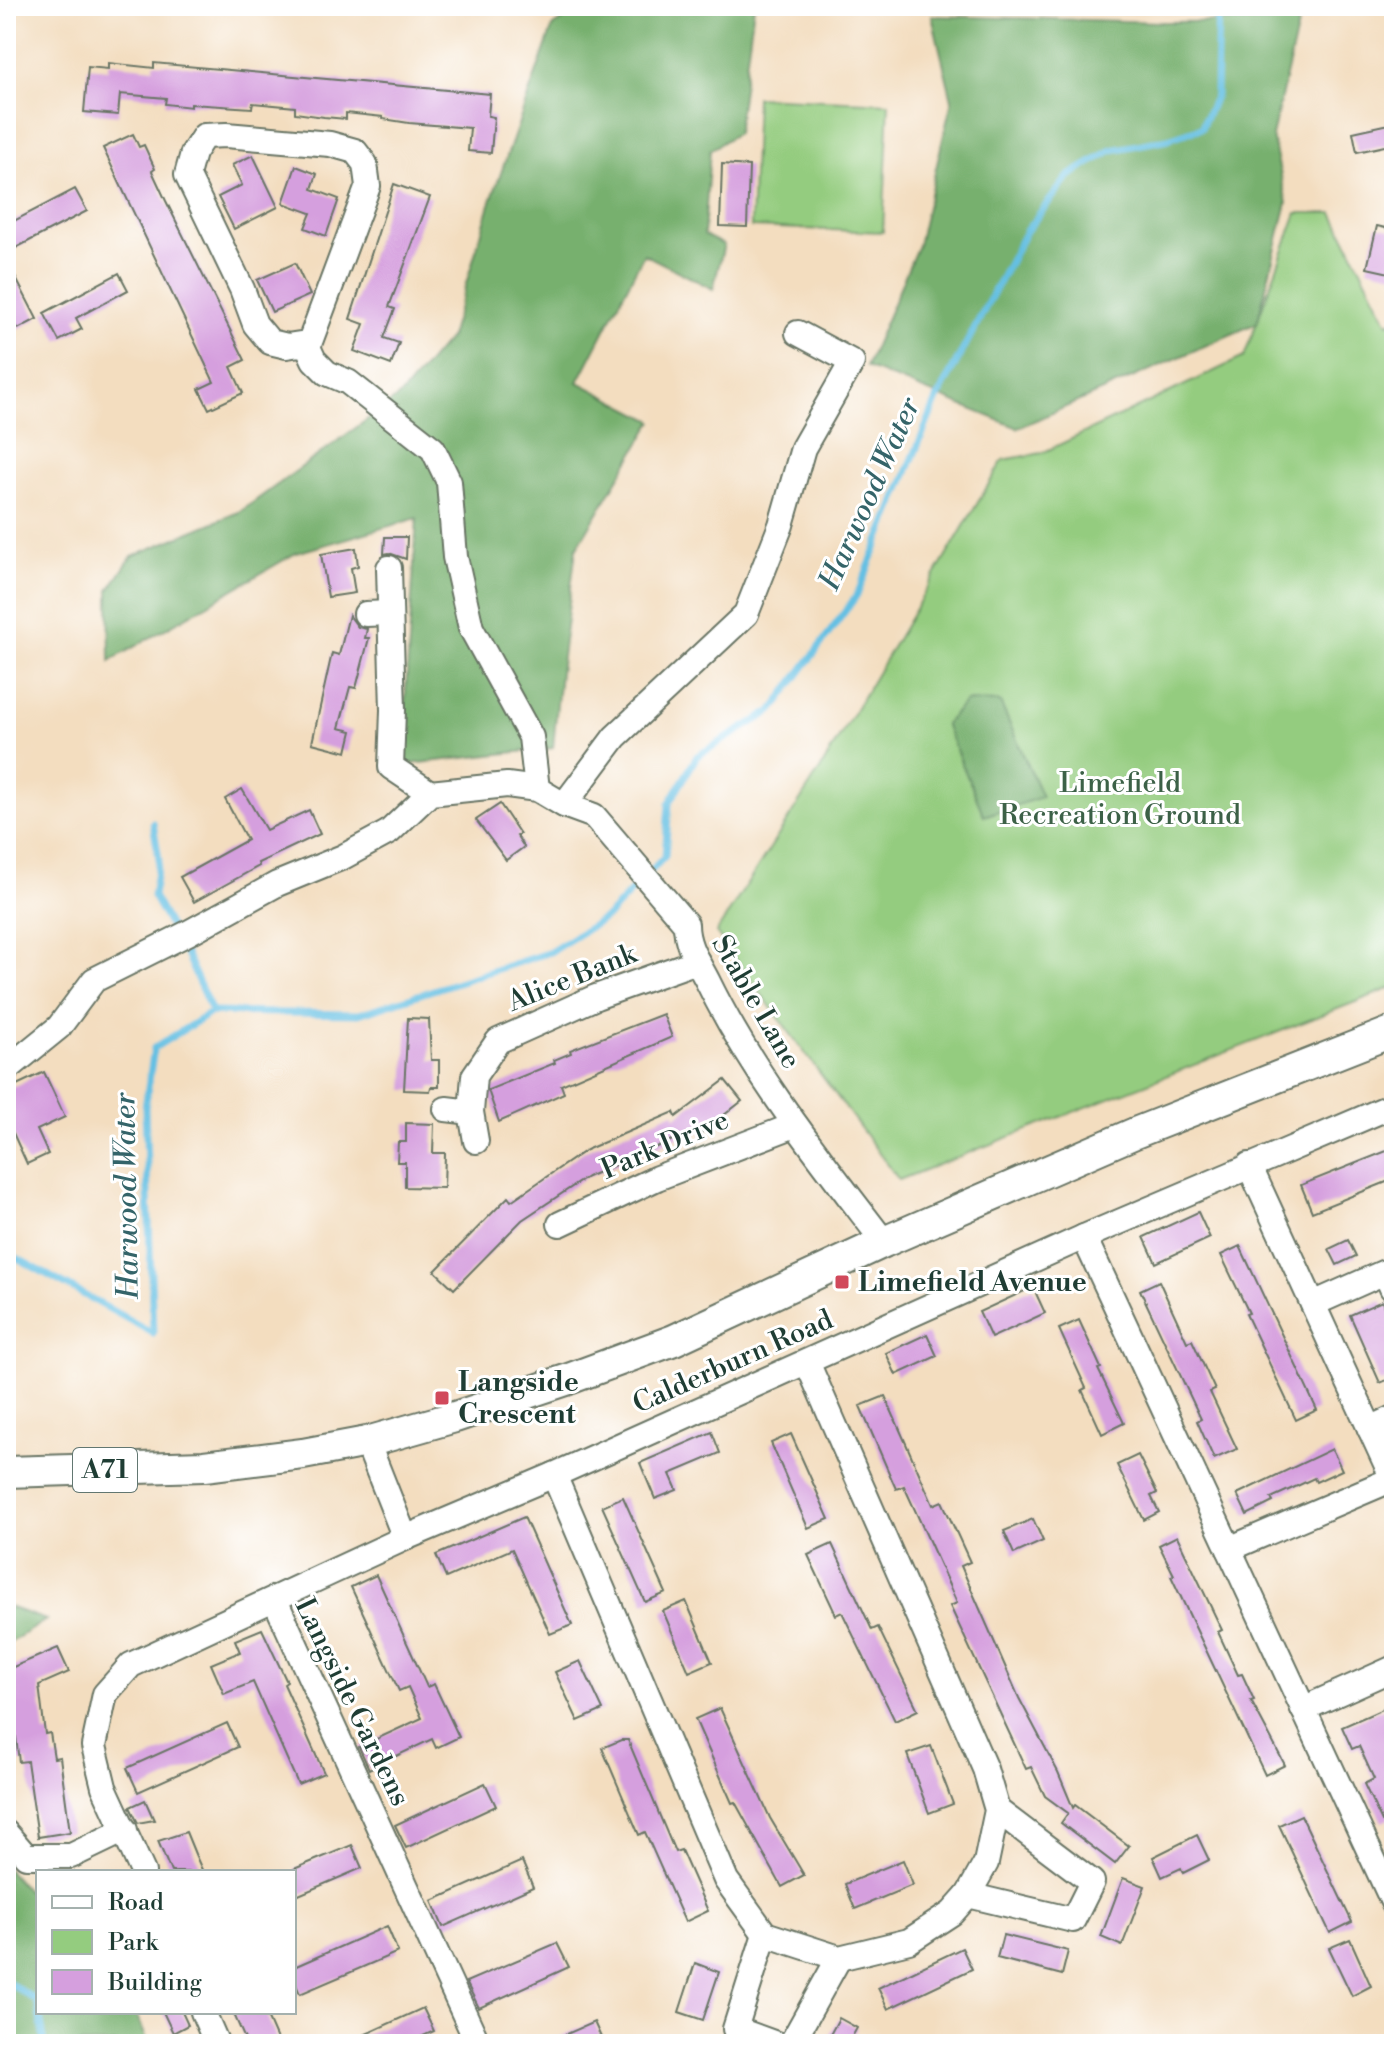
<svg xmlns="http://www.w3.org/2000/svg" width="1400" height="2050" viewBox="0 0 1400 2050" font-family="'Libre Bodoni',serif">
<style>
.green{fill:#94cc7f;stroke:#5a845a;stroke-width:2}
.forest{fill:#77b06e;stroke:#4b7651;stroke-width:2}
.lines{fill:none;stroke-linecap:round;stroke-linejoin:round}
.stream{stroke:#65c0e3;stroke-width:7}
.building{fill:#d59fde}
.minor-casing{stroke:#697565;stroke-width:28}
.major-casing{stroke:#697565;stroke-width:34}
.minor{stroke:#fff;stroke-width:24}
.major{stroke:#fff;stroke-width:30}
.poi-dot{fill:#d1495b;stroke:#fff;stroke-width:3}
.labels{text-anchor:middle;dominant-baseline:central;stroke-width:6;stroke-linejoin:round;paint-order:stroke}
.shield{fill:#fff;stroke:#627771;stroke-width:2}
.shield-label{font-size:26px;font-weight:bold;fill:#1f3d34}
.park-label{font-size:28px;fill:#3c6147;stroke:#fff}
.street-label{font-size:28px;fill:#1f3d34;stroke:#fff}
.poi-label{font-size:28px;font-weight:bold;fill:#1f3d34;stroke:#fff;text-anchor:start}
.water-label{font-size:30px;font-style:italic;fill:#346469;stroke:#fff}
</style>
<rect width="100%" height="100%" fill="#fff"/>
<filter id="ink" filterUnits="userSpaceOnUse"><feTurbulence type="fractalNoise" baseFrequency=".0125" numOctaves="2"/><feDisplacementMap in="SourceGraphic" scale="16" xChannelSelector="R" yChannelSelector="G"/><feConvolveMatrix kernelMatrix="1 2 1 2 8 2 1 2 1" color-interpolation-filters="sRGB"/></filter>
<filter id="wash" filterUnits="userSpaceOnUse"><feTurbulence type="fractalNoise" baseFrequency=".006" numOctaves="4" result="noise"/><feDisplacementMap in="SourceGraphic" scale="32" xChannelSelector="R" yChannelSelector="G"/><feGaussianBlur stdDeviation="1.8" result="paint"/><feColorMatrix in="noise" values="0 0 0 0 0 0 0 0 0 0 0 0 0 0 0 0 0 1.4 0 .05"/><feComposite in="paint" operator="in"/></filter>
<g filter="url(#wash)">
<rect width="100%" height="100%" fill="#f3ddbf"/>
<g class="green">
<polygon points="756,97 889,103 883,232 751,227"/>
<polygon points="1297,213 1333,213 1388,323 1394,321 1394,987 899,1180 716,933 821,768 1003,460 1042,453 1244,357"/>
</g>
<g class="forest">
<polygon points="586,6 754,6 737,133 710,150 704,235 724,245 713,289 644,254 578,382 653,421 576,549 560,672 553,748 401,765 417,518 296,553 110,661 109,590 132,556 241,511 401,395 450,337 490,204 553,26"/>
<polygon points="932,16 1163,22 1299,21 1272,136 1287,203 1257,323 1018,428 866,367 918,245 952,100"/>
<polygon points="966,701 1000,702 1042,797 984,816 945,724"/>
<polygon points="6,1606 46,1620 6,1645"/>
<polygon points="6,1868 38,1902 38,2012 135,2012 149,2044 6,2044"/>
</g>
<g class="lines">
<g class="stream">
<polyline points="153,823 159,859 153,896 187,957 212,1012"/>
<polyline points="6,1252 153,1333 145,1108 154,1048 212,1012 359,1014 550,952 608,916 665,856 669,804 697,756 772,711 857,595 937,399 1026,231 1069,176 1112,150 1168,139 1201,128 1216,95 1218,6"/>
<polyline points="6,1981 37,2001 38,2006"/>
<polyline points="39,2012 45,2044"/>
</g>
</g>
<g id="blocks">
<g class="building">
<polygon points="108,63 154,68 154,63 490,94 488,116 494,117 491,153 468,151 470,128 409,123 383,119 383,117 346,113 346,119 324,117 295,113 295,107 253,103 252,108 191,104 191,107 165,104 166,98 120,94 118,115 84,112 88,67 108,69"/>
<polygon points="1394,123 1394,144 1357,152 1353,132"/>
<polygon points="133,134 139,147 144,145 155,169 152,171 166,201 245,360 231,367 243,393 209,409 199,389 214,382 103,148"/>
<polygon points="253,155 278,207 234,229 218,197 242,185 232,165"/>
<polygon points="722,164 749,166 747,227 720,226"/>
<polygon points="296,166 317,174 312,189 339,199 326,236 305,228 311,213 283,203"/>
<polygon points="394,184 430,197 389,307 395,309 384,338 399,343 391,365 354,351 364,324 350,319"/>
<polygon points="75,189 87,211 6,253 6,225"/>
<polygon points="1377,226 1394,230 1394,274 1367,268"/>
<polygon points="6,259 37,319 18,329 6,307"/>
<polygon points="295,263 310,295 272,312 257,280"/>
<polygon points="119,273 128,290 76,318 82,329 59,341 44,313"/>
<polygon points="385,537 407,537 406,559 389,553 384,554"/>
<polygon points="356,548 358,566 351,568 355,593 328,597 321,554"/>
<polygon points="349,615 358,627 367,629 365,638 369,638 356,688 350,687 339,728 352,731 347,752 312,743 332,653 339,655"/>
<polygon points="242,789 266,830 309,810 320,834 258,863 259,866 194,902 180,877 247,840 225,799"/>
<polygon points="500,804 520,834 517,836 524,847 506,860 476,820"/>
<polygon points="663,1014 672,1037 561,1085 564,1093 499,1122 488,1090 555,1063 554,1060 571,1053 570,1050"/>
<polygon points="408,1018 429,1019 431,1060 439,1060 439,1087 431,1087 430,1091 404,1090"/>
<polygon points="44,1072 65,1117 37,1130 48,1154 27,1164 13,1133 6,1137 6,1090"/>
<polygon points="725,1080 742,1101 701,1133 698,1129 587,1177 522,1220 454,1289 435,1271 508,1197 511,1201 586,1150 674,1112 676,1117"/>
<polygon points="406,1123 434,1124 433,1153 445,1153 444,1188 405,1187 405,1162 397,1162 398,1142 406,1142"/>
<polygon points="1389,1150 1394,1162 1394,1179 1312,1212 1301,1185"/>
<polygon points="1198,1212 1210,1238 1156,1263 1144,1237"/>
<polygon points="1348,1240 1356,1256 1337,1265 1329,1249"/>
<polygon points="1240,1246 1317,1410 1296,1420 1246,1314 1249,1313 1221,1255"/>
<polygon points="1159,1281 1187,1342 1192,1340 1215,1390 1210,1392 1237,1449 1214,1459 1197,1421 1201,1419 1140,1290"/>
<polygon points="1033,1287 1045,1313 991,1338 979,1312"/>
<polygon points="1382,1301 1384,1307 1394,1303 1394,1377 1380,1383 1350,1315"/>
<polygon points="1079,1320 1101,1368 1098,1369 1124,1423 1102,1434 1082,1390 1086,1388 1059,1329"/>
<polygon points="927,1334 937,1356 896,1375 886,1353"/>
<polygon points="885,1396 933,1505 942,1501 970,1562 961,1566 1019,1698 1058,1772 1073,1808 1075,1805 1129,1846 1115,1864 1061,1823 1068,1813 1045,1796 1031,1767 1026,1769 950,1606 957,1603 930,1543 904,1486 896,1489 860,1406"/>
<polygon points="712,1432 720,1453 670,1474 677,1490 655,1499 640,1463"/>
<polygon points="791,1434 829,1519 808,1528 771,1443"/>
<polygon points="1332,1449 1342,1470 1316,1482 1314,1478 1293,1488 1271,1498 1273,1502 1247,1515 1237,1494"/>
<polygon points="1138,1455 1157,1493 1151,1496 1159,1512 1144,1520 1117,1465"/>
<polygon points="623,1497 666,1593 645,1602 602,1506"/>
<polygon points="524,1517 572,1625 550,1634 512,1549 446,1578 436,1555"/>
<polygon points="1033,1519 1043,1541 1014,1554 1004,1531"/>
<polygon points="1177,1536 1222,1630 1218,1632 1238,1675 1242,1674 1254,1700 1251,1701 1285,1765 1265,1775 1171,1576 1174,1575 1159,1545"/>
<polygon points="832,1544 872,1630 878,1627 918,1710 895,1721 842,1612 836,1615 808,1555"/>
<polygon points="376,1575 427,1687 434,1684 459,1737 436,1748 432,1739 369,1769 359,1747 422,1718 408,1687 399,1691 351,1587"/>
<polygon points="686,1601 712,1662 689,1672 663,1611"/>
<polygon points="262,1629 287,1682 284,1684 324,1773 298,1784 253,1682 224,1694 211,1664 240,1652 235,1640"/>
<polygon points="58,1648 69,1672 39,1685 45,1734 50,1733 54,1758 60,1757 70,1832 38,1837 27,1761 19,1762 16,1737 8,1739 6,1670"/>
<polygon points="580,1661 603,1710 578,1721 555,1672"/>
<polygon points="1394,1704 1394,1817 1382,1822 1364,1784 1374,1779 1359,1746 1352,1749 1342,1727"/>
<polygon points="720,1708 770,1818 804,1875 782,1887 735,1802 732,1803 695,1719"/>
<polygon points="227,1723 238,1747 138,1792 127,1768"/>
<polygon points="621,1740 628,1740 675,1852 681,1850 708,1911 685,1922 645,1832 639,1835 602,1748"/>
<polygon points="931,1746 953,1804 929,1813 907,1754"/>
<polygon points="485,1783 496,1806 406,1848 395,1825"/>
<polygon points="145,1800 154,1820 138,1823 130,1807"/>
<polygon points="1301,1815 1352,1922 1330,1933 1279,1825"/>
<polygon points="186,1832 195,1854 203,1872 171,1872 158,1841"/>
<polygon points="1197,1835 1209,1860 1183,1873 1181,1868 1162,1877 1153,1857"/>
<polygon points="352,1845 362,1868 294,1897 294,1869"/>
<polygon points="903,1860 913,1885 855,1909 845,1884"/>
<polygon points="522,1861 533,1887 443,1927 432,1901"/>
<polygon points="1123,1878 1145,1886 1122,1946 1101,1937"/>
<polygon points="387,1926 398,1952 300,1994 294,1980 294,1967"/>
<polygon points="1003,1935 1068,1951 1062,1975 997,1958"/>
<polygon points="1350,1939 1371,1986 1352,1996 1329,1948"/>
<polygon points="557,1943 569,1967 479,2008 466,1982"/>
<polygon points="962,1948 972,1969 888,2009 878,1988"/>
<polygon points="695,1963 719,1972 703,2020 679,2012"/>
<polygon points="423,2008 434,2031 406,2044 344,2044"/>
<polygon points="163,2012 182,2012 188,2025 173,2033"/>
<polygon points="233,2012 265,2012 279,2044 247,2044"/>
<polygon points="839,2018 857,2028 848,2044 825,2044"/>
<polygon points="594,2022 604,2044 544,2044"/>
</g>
</g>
</g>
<g filter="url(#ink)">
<use href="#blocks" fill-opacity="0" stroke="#697565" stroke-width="2"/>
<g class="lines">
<g class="minor-casing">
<g id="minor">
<polyline points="308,347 300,344 287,346 270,342 255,324 242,289 187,175 193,153 204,136 226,135 330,144 355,151 365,164 368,186 308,347 314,360 327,373 348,382 433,449 449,482 455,557 471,628 531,737 537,789"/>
<polyline points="389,568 393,710 391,767 430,793"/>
<polyline points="366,614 390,613"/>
<polyline points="564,805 615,737 746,614 781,525 803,448 852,362 798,333"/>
<path d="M 6,1070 L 59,1027 L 94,980 L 188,933 L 277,884 L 343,857 L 389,832 L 430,793 L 507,785 L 537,789 L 564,805 L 594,816 L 686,924 C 686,945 697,961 707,980 C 753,1075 820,1158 884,1242"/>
<polyline points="446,1109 471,1112"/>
<polyline points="476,1141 471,1112 474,1076 498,1041 596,997 697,961"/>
<polyline points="1249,1165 1394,1481"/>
<polyline points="560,1224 657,1178 795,1125"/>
<polyline points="1084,1237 1394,1904"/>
<polyline points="1313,1304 1385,1272 1392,1288"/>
<polyline points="1370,1429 1394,1418"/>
<polyline points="367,1442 405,1538"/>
<polyline points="554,1475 726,1880 765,1934 839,1958 909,1941 952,1913 968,1895 986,1863 997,1810 985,1769 807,1362"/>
<polyline points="1229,1549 1393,1479"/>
<polyline points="275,1600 478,2044"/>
<polyline points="1303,1709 1394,1668"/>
<polyline points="6,1833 26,1856 71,1856 125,1830"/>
<polyline points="143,1872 104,1787 94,1746 105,1694 131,1665 405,1538 554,1475 1084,1237 1394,1105"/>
<polyline points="968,1895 1073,1920 1092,1882 997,1810"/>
<polyline points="765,1934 735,2029 776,2044"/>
<polyline points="203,2012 217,2044"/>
<polyline points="791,2044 839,1958"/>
</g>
</g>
<g class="major-casing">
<polyline id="major" points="6,1472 204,1466 303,1454 367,1442 455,1417 566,1380 674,1340 884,1242 1135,1133 1394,1031"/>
</g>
<use href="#minor" class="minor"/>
<use href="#major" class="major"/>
</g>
</g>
<g class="poi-dot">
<rect x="834" y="1274" width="16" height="16" rx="4"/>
<rect x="434" y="1390" width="16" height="16" rx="4"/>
</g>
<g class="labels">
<rect class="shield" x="73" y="1448" width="64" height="44" rx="6"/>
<g class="shield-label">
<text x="105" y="1470">A71</text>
</g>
<g class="park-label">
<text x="1120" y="783">Limefield<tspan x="1120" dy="32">Recreation Ground</tspan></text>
</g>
<g class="street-label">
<text transform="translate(572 978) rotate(-22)">Alice Bank</text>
<text transform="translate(756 1002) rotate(60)">Stable Lane</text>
<text transform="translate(665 1145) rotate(-23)">Park Drive</text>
<text transform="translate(733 1362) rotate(-24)">Calderburn Road</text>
<text transform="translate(352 1702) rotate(64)">Langside Gardens</text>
</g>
<g class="poi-label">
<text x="858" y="1282">Limefield Avenue</text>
<text x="458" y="1382">Langside<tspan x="458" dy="32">Crescent</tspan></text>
</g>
<g class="water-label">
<text transform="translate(870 494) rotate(-66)">Harwood Water</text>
<text transform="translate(127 1196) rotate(-91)">Harwood Water</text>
</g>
</g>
<rect width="1400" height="2050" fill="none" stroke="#fff" stroke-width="32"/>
<rect x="36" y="1870" width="260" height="144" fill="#ffffff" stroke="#a5b1ae" stroke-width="2"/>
<rect x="52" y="1896" width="40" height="12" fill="#ffffff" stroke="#a5b1ae" stroke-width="2"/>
<text x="108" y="1910" font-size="24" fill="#1f3d34">Road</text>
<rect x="52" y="1930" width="40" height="24" fill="#94cc7f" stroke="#a5b1ae" stroke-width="2"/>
<text x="108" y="1950" font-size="24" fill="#1f3d34">Park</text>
<rect x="52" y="1970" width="40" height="24" fill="#d59fde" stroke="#a5b1ae" stroke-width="2"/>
<text x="108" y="1990" font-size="24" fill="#1f3d34">Building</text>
</svg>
